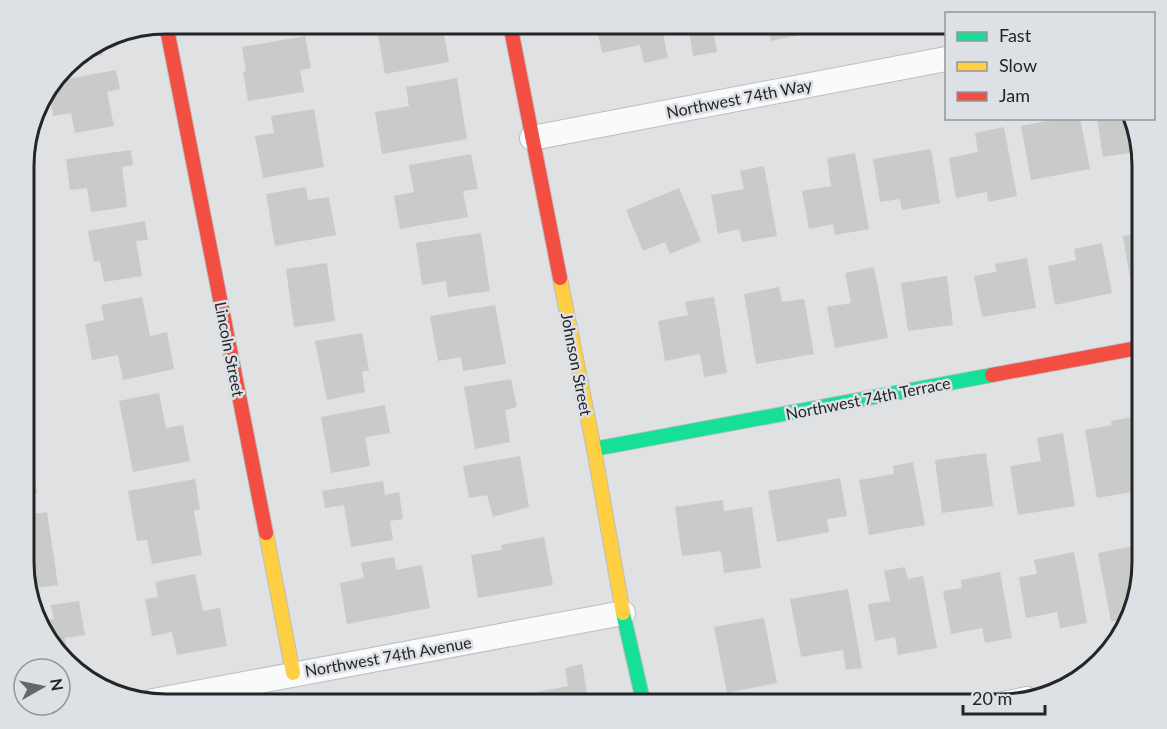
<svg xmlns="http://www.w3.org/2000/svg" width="1167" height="729" viewBox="0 0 1167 729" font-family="Lato,sans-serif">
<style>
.building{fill:#c9caca}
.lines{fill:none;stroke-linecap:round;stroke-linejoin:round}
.street-casing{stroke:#bcbebf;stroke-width:26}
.fast-casing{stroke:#bcbebf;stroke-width:16}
.slow-casing{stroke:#bcbebf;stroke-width:16}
.jam-casing{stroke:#bcbebf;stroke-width:16}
.street{stroke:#fafafb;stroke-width:24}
.fast{stroke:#16e098;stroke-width:14}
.slow{stroke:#ffcf43;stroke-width:14}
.jam{stroke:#f24e42;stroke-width:14}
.labels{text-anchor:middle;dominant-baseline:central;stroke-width:5;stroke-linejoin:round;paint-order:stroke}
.street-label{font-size:16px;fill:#242527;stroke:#dde1e5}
.rim{fill:none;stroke:#242527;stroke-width:3}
</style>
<rect width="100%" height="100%" fill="#dfe1e3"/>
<g class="building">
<polygon points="233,24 258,24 258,25 234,30"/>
<polygon points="376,24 442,24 449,62 385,74"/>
<polygon points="596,24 661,24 668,58 644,63 640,45 602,53"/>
<polygon points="688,24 733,24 733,25 713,29 717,52 693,56"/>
<polygon points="768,24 797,24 799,35 771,41"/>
<polygon points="305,36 311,68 300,70 304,92 248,101 243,72 246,71 242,47"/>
<polygon points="101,42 103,55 71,61 72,60"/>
<polygon points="116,70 120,89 107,92 114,126 75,133 71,113 53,116 49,91 56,81"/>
<polygon points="457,78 467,139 382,154 375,112 409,106 406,87"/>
<polygon points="314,109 324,167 263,178 255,136 274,133 271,116"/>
<polygon points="1062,118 1080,118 1090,169 1031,180 1021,126"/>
<polygon points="1097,118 1131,118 1141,151 1103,157"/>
<polygon points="1004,127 1017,196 988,202 987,192 956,198 949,158 978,152 975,133"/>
<polygon points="931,149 940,203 902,210 900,199 880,202 873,159"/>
<polygon points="131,150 133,165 122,167 127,207 91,212 87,188 70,190 66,159"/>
<polygon points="855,153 869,229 835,235 833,224 809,229 802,191 831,186 827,158"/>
<polygon points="471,154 478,189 463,191 468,217 400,229 394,196 414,192 409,165"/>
<polygon points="764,166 777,236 742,242 739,229 718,234 711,195 744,189 740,171"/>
<polygon points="306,187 308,200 329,197 336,235 275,246 266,194"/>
<polygon points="679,188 701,241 670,254 665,242 643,251 626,210"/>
<polygon points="145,221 148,240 136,241 142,276 104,282 100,261 94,262 88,231"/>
<polygon points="481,233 490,291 448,297 446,281 422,285 416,243"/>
<polygon points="1143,233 1143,282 1131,284 1123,236"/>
<polygon points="1102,243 1112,293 1055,305 1048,266 1076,260 1074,249"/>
<polygon points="1027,258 1036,308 982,317 974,276 996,272 995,264"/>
<polygon points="327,263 335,321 294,327 286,269"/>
<polygon points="874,267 888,338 835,348 827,307 851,303 845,273"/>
<polygon points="947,276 953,325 908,331 901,283"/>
<polygon points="779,287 782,302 804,299 814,354 756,364 744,294"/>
<polygon points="142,297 150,336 167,332 174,369 123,380 118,355 92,360 85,324 104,320 101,305"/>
<polygon points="714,297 727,373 704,377 700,354 665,361 658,321 688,315 685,302"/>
<polygon points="495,305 506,364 463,371 461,357 438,361 430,316"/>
<polygon points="362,333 369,370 362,372 365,392 327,400 315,341"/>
<polygon points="511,379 517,407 505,410 510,442 475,449 464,387"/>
<polygon points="159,393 166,428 183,425 190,461 133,472 119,401"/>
<polygon points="385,405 390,433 365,437 370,466 331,473 321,417"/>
<polygon points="1139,416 1143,439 1143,490 1097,498 1085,430 1112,425 1111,421"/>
<polygon points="25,430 37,493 25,495"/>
<polygon points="1063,433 1075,506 1018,515 1010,466 1041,461 1037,438"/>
<polygon points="986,453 993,506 942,513 935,460"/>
<polygon points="520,456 529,507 493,517 487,495 469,498 463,466"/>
<polygon points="913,462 925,525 869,535 859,480 894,474 893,466"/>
<polygon points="840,478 847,516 827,519 829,532 777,542 768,491"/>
<polygon points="195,479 200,509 194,511 202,555 152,564 147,540 137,541 128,491"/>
<polygon points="383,481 385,495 399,492 403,519 390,521 393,540 351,547 344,505 325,508 322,491"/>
<polygon points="723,500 724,511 752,507 761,568 724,573 721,551 682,556 675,507"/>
<polygon points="47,512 58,585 28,589 25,581 25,515"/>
<polygon points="544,537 553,585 478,598 471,555 502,550 501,545"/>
<polygon points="1134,546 1138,567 1143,567 1143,571 1127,618 1111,622 1098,553"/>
<polygon points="1074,552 1087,623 1060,628 1057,612 1026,618 1019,577 1037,574 1034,560"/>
<polygon points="394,557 396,570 422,565 430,608 347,624 340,583 364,578 361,563"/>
<polygon points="905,567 908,579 923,576 937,648 898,655 895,637 875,641 868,604 890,601 884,571"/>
<polygon points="1000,572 1012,638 985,643 982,628 951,634 943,591 962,588 961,580"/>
<polygon points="195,574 203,611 220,608 227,646 177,655 172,632 152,636 145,599 158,597 155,582"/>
<polygon points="848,589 862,668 846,670 843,650 801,657 790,599"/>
<polygon points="79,601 85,635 65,638 69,661 43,634 39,621 54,619 51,605"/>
<polygon points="764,618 777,683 727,693 714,627"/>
<polygon points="582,664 589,705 538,705 536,692 568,686 565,668"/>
<polygon points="515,701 515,705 499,705 499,704"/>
</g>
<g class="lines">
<g class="street-casing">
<g id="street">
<polyline points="532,138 946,59"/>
<polyline points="153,701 623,613"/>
<polyline points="999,705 1027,699"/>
</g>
</g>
<g class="fast-casing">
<g id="fast">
<polyline points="594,449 992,375"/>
<polyline points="623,613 644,705"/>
</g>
</g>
<g class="slow-casing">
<g id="slow">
<polyline points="560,278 594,449 623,613"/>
<polyline points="266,533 293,673"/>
</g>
</g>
<g class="jam-casing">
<g id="jam">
<polyline points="166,24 266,533"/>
<polyline points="510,24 560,278"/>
<polyline points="992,375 1143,347"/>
</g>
</g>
<use href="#street" class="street"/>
<use href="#fast" class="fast"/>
<use href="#slow" class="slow"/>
<use href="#jam" class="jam"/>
</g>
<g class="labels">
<g class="street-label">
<text transform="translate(739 98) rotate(-11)">Northwest 74th Way</text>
<text transform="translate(230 349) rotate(79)">Lincoln Street</text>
<text transform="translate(577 364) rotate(79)">Johnson Street</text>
<text transform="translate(868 398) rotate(-11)">Northwest 74th Terrace</text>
<text transform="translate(388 656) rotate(-10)">Northwest 74th Avenue</text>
</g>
</g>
<path d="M0 0H1167V729H0ZM166 34H1000A132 132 0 0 1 1132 166V562A132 132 0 0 1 1000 694H166A132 132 0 0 1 34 562V166A132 132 0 0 1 166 34Z" fill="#dde1e5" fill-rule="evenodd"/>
<path class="rim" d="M166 34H1000A132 132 0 0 1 1132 166V562A132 132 0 0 1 1000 694H166A132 132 0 0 1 34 562V166A132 132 0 0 1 166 34Z"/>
<rect x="945" y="12" width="210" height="108" fill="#dde1e5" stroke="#939699" stroke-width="1.5"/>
<rect x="957" y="32" width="30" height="9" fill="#16e098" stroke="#939699" stroke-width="1.5"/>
<text x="999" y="42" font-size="18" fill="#242527">Fast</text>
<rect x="957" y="62" width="30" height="9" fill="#ffcf43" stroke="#939699" stroke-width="1.5"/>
<text x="999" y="72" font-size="18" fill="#242527">Slow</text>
<rect x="957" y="92" width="30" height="9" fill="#f24e42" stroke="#939699" stroke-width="1.5"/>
<text x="999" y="102" font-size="18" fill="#242527">Jam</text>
<g transform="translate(42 687) rotate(81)"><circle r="28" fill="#dde1e5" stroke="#939699" stroke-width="1.5"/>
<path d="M0-4.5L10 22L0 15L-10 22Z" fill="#656769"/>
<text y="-9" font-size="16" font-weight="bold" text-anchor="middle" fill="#242527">N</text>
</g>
<path d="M963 705v9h82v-9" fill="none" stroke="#242527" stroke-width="3"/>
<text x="972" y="705" font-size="18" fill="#242527" stroke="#dde1e5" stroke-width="4.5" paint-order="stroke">20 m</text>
</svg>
